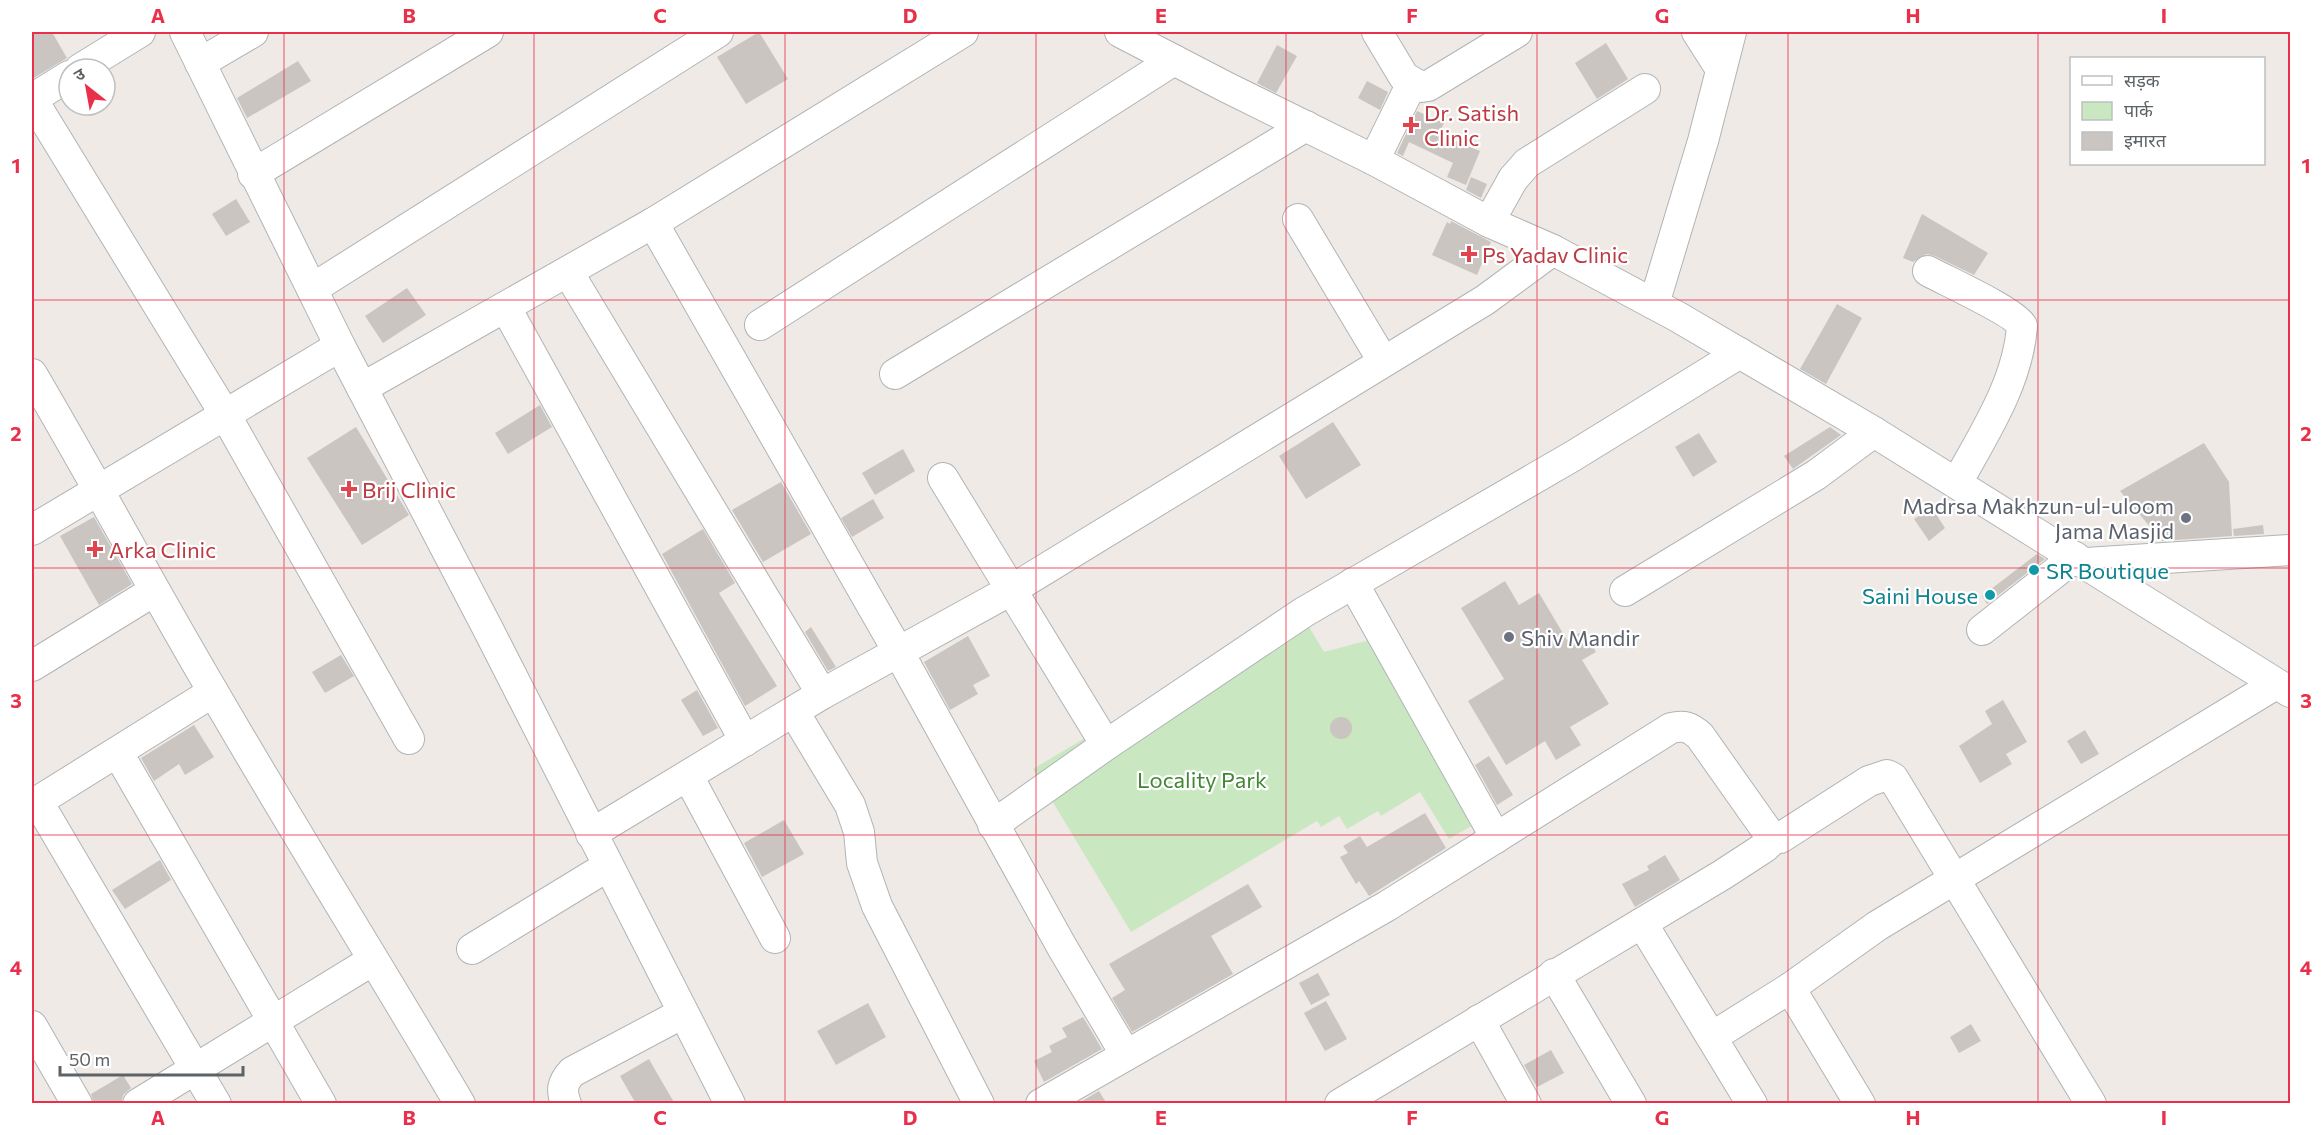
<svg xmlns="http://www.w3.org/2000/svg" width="2322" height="1135" viewBox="0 0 2322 1135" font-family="Commissioner,'Noto Sans Devanagari',sans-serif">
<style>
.green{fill:#c9e7c1}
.building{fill:#cac5c1}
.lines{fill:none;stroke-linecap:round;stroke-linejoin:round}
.minor-casing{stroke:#b0b4b7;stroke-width:32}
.minor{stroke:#fff;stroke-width:30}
.grid{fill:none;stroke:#ea2f4a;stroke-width:1.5;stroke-opacity:0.55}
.health-dot{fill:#e0444e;stroke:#fff;stroke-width:2}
.worship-dot{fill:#6b7280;stroke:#fff;stroke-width:2}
.culture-dot{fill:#0f9aa8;stroke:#fff;stroke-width:2}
.labels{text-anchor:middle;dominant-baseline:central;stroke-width:4.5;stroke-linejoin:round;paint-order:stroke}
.health-label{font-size:22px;fill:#be3a42;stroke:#fff;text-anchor:start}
.worship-label{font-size:22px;fill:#5b616d;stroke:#fff;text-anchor:end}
.culture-label{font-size:22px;fill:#0d838f;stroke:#fff;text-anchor:start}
.park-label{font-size:22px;fill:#428534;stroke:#fff}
.neatline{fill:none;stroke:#ea2f4a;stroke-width:2}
.grid-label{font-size:20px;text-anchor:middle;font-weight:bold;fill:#ea2f4a}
</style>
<rect width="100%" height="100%" fill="#efeae5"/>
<polygon class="green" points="1299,610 1324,652 1377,638 1485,818 1449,839 1420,792 1381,816 1378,811 1347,829 1339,816 1321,827 1317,821 1131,932 1033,769"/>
<g class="building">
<polygon points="32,32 52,32 67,58 32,79"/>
<polygon points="759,32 788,79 746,104 717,57"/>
<polygon points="1606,43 1628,79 1597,99 1575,63"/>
<polygon points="1277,45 1297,56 1276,93 1257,83"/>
<polygon points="298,61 311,81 247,118 237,98"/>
<polygon points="1367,81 1388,92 1380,110 1358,98"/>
<polygon points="1417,111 1444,123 1439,134 1480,151 1466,185 1447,177 1453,163 1409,142 1403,156 1397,153"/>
<polygon points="1471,177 1487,184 1481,198 1466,190"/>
<polygon points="236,199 250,222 226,236 212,214"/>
<polygon points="1922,214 1988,253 1974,275 1935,256 1927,254 1913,262 1903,258"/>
<polygon points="1451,221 1491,242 1477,275 1432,255 1447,222 1450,224"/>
<polygon points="407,288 426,315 383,343 365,316"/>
<polygon points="1837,304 1862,318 1826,384 1800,369"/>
<polygon points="540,405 552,427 508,454 495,433"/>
<polygon points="1333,422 1361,465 1306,499 1279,456"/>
<polygon points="356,427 409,515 362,545 307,458"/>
<polygon points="1830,427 1841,435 1793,469 1784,456"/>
<polygon points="1699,433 1717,462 1693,477 1675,447"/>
<polygon points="2204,443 2229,482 2232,536 2162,541 2120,491"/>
<polygon points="903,449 915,471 875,495 862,473"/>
<polygon points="781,482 811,534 763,562 732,510"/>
<polygon points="873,499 884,518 852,537 841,518"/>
<polygon points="1932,508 1945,528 1929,541 1914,519"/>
<polygon points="94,517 132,584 99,605 60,536"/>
<polygon points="2263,525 2264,534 2234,536 2233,529"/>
<polygon points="703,529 735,583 719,593 777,686 745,706 662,554"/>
<polygon points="2037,554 2045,559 1987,604 1982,596"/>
<polygon points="1505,581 1519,605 1539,593 1567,640 1583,631 1596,652 1582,660 1609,704 1570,727 1581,745 1556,760 1545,741 1506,765 1468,701 1504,679 1461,608"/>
<polygon points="811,627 836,667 828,671 805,632"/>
<polygon points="968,636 990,676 973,685 978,694 950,710 924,662"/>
<polygon points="341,655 354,676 325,693 312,672"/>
<polygon points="697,690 718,728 703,736 681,700"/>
<polygon points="2003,700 2027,742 2006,754 2012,764 1980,783 1959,746 1992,724 1985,711"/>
<circle cx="1341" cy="728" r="11"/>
<polygon points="194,725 214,757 185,775 179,764 154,781 141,758"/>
<polygon points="2085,730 2099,754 2081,764 2067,741"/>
<polygon points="1489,756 1513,795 1497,805 1475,765"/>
<polygon points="1425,813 1446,848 1369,896 1359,881 1356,884 1340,857 1348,853 1343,846 1360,836 1367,847"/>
<polygon points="784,820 804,854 762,877 744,843"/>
<polygon points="1665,855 1680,880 1635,907 1622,884 1649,870 1647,866"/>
<polygon points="160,860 171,880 125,909 112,890"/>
<polygon points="1248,884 1262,907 1211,936 1233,974 1132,1032 1112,998 1125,990 1109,964"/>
<polygon points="1318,973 1330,995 1311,1005 1299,983"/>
<polygon points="1326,1001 1347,1039 1325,1051 1304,1013"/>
<polygon points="868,1003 886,1037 836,1065 817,1031"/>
<polygon points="1083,1017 1102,1049 1044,1082 1034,1061 1052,1052 1049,1046 1067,1037 1062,1028"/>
<polygon points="1971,1024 1981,1041 1959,1053 1950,1037"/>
<polygon points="1551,1050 1564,1073 1537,1087 1524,1065"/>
<polygon points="649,1059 654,1068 675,1104 636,1104 620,1076"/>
<polygon points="123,1075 131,1088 123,1095 121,1104 94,1104 91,1094"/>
<polygon points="1099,1091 1107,1104 1077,1104"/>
</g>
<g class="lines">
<g class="minor-casing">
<g id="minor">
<polyline points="185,32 340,346 488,629 730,1104"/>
<polyline points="1120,32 1226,87 1374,160 1489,222 1553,250 1678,317 1874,432 2290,692"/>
<polyline points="1377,32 1404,77 1421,87 1428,86 1517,32"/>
<polyline points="1697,32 1720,68"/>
<polyline points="200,63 253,32"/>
<polyline points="80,69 140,32"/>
<polyline points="32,99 226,416 409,739"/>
<polyline points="32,99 69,76"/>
<polyline points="1374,160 1412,83"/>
<polyline points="253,174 488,32"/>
<polyline points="1298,219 1383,361"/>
<polyline points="1489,222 1513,179 1527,163 1645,89"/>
<polyline points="653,223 899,653 1062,947 1126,1055"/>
<path d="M 1928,271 C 1946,281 2015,312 2022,326 C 2018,383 1983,435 1957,483"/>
<polyline points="568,272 822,694"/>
<polyline points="312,289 718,32"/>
<polyline points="1654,304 1703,141 1731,32"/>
<polyline points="506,308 745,741"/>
<polyline points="760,325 1174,60"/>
<path d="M 32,374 C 93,478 150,584 211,688 C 292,828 378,965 460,1104"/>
<polyline points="895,374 1306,126"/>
<polyline points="362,388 653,223 963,32"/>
<polyline points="943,478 1106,745"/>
<polyline points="32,530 340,346"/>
<polyline points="2086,563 2290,550"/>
<polyline points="1353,583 1496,838"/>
<polyline points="1625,591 1816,475 1874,432"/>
<polyline points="1982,630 2075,557"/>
<polyline points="32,666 154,591"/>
<polyline points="794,712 850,805 859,832 862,863 877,906 979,1104"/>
<polyline points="118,753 321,1104"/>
<polyline points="688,776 775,938"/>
<polyline points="38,802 216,1104"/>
<polyline points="32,805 213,692"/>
<polyline points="993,825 1106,745 1304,612 1573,456 1740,353"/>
<polyline points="591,834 822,694 1011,590 1485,300 1553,250"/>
<polyline points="1642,923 1752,1104"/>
<polyline points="472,949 608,866"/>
<polyline points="1554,974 1631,1104"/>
<polyline points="1790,988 1860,1104"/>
<polyline points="1479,1020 1526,1104"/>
<polyline points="32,1026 77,1104"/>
<polyline points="1712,1037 1790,988 1877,926 2276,684"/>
<polyline points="138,1104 373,960"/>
<path d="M 566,1104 C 561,1090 562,1083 572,1072 L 683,1013"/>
<path d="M 1041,1104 L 1387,906 L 1671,728 C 1684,725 1690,727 1700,736 L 1765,828 L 1770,834 L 1780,838 L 1869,781 L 1887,775 L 1893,778 L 2091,1104"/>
<polyline points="1340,1104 1722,875 1765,847 1775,837"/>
</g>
</g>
<use href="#minor" class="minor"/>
</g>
<path class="grid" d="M 284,32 L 284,1104M 534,32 L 534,1104M 785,32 L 785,1104M 1036,32 L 1036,1104M 1286,32 L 1286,1104M 1537,32 L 1537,1104M 1788,32 L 1788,1104M 2038,32 L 2038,1104M 32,300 L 2290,300M 32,568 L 2290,568M 32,835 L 2290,835"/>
<g class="health-dot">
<path d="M1408 116h6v6h6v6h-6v6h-6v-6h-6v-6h6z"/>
<path d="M1466 245h6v6h6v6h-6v6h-6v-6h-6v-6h6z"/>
<path d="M346 480h6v6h6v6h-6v6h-6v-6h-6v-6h6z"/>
<path d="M92 540h6v6h6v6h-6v6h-6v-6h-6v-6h6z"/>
</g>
<g class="worship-dot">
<circle cx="2186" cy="518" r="6"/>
<circle cx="1509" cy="637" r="6"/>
</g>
<g class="culture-dot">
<circle cx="2034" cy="570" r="6"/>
<circle cx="1990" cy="595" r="6"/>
</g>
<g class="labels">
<g class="health-label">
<text x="1424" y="112">Dr. Satish<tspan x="1424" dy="25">Clinic</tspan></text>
<text x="1482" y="254">Ps Yadav Clinic</text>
<text x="362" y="489">Brij Clinic</text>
<text x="109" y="549">Arka Clinic</text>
</g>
<g class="worship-label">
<text x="2174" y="505">Madrsa Makhzun-ul-uloom<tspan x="2174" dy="25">Jama Masjid</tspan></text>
<text x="1521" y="637" text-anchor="start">Shiv Mandir</text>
</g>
<g class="culture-label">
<text x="2046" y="570">SR Boutique</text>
<text x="1978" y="595" text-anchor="end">Saini House</text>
</g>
<g class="park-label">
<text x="1202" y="779">Locality Park</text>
</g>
</g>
<rect width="2322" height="1135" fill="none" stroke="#ffffff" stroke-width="66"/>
<rect x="2070" y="57" width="195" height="108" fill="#ffffff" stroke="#bec0c1" stroke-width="1.5"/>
<rect x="2082" y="76" width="30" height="9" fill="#ffffff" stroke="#bec0c1" stroke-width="1.5"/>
<text x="2124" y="87" font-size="18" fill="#5c6265">सड़क</text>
<rect x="2082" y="102" width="30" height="18" fill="#c9e7c1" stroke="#bec0c1" stroke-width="1.5"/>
<text x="2124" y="117" font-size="18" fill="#5c6265">पार्क</text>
<rect x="2082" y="132" width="30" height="18" fill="#cac5c1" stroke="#bec0c1" stroke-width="1.5"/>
<text x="2124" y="147" font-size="18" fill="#5c6265">इमारत</text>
<g transform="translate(87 87) rotate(329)"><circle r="28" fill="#ffffff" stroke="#bec0c1" stroke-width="1.5"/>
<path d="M0-4.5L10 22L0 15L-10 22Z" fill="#ea2f4a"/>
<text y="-9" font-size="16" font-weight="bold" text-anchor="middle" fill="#5c6265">उ</text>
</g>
<path d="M60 1066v9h183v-9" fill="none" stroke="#5c6265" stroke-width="3"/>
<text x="69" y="1066" font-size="18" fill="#5c6265" stroke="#ffffff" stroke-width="4.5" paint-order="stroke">50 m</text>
<rect x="33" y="33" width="2256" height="1069" class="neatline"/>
<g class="grid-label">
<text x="158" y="23">A</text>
<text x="409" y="23">B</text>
<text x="660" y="23">C</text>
<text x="910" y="23">D</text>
<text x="1161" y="23">E</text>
<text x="1412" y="23">F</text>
<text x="1662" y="23">G</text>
<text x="1913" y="23">H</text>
<text x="2164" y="23">I</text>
<text x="16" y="173">1</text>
<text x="2306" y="173">1</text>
<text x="16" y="441">2</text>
<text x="2306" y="441">2</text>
<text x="16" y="708">3</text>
<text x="2306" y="708">3</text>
<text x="16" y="975">4</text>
<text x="2306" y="975">4</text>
<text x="158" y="1125">A</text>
<text x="409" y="1125">B</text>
<text x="660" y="1125">C</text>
<text x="910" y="1125">D</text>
<text x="1161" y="1125">E</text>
<text x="1412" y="1125">F</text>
<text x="1662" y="1125">G</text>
<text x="1913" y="1125">H</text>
<text x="2164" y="1125">I</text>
</g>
</svg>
